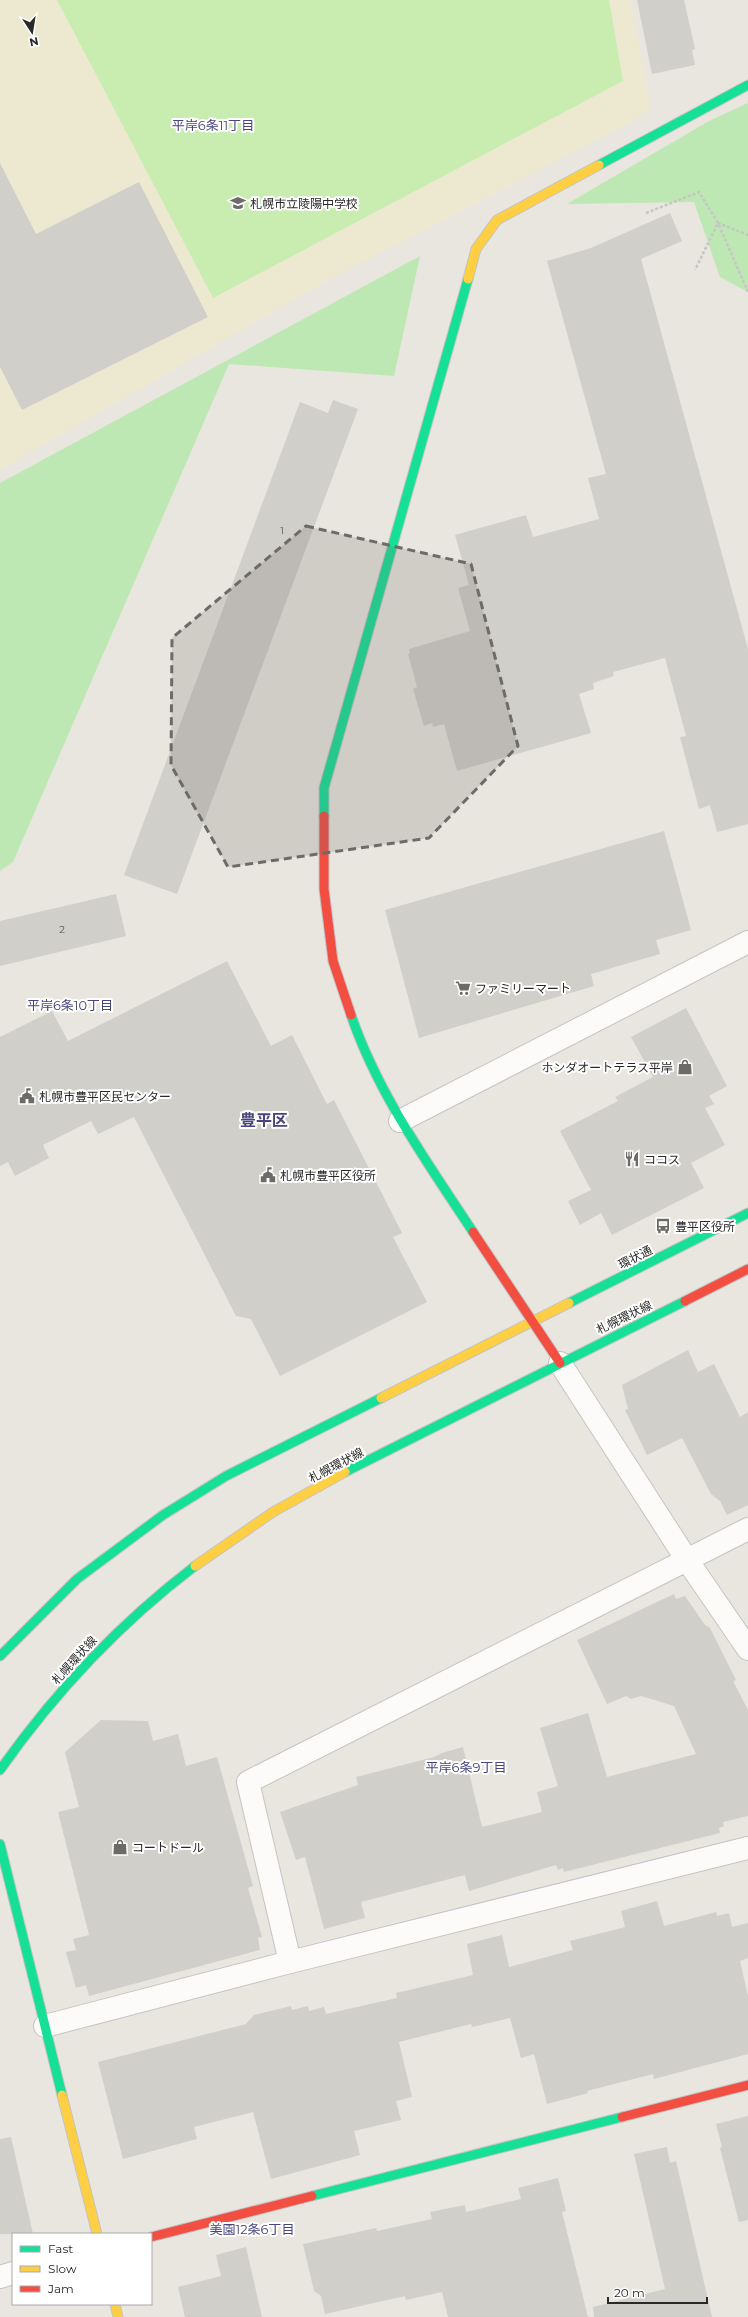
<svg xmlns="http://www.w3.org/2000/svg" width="748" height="2317" viewBox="0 0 748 2317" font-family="Montserrat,'Noto Sans JP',sans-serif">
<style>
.education{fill:#ede9d1}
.green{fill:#bee8b3}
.pitch{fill:#c9edb0}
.building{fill:#d1cfc9}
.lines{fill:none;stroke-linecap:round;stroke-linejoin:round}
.street-casing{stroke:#c5c4c4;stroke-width:24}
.fast-casing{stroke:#c5c4c4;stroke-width:11}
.slow-casing{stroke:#c5c4c4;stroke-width:11}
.jam-casing{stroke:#c5c4c4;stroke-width:11}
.path{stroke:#c6c6c5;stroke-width:2.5;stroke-dasharray:3 2;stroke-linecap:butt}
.street{stroke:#fcfbfa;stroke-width:22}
.fast{stroke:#16e098;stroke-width:9}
.slow{stroke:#ffcf43;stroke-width:9}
.jam{stroke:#f24e42;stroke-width:9}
.marked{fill:#6c6b68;fill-opacity:0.2;stroke:#6c6b68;stroke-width:3;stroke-dasharray:8 5;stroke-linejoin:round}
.labels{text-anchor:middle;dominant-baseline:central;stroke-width:4;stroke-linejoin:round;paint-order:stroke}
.number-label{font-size:10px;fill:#545352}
.poi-label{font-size:12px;fill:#292929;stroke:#fff;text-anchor:start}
.street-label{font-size:12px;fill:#292929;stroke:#fff}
.neighbourhood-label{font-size:13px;fill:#47457e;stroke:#fff}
.district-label{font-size:16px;font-weight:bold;fill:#47457e;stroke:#fff}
</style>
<rect width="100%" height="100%" fill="#e8e6de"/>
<polygon class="education" points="0,0 630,0 651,107 633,121 319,285 0,470"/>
<g class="green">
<polygon points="748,103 748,292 720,277 694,202 567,204 709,121"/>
<polygon points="420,256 394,376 229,364 13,862 0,871 0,483"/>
</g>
<polygon class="pitch" points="57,0 609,0 623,81 213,298"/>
<g class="building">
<polygon points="637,0 684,0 695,49 692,50 695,65 652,74"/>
<polygon points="0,163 36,234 139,182 208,317 22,410 0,367"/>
<polygon points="670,213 682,241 641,259 748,649 748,824 717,832 710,805 699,809 680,737 686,736 665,658 613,672 614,676 593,683 594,689 579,694 591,733 457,771 444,724 433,727 432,723 424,726 413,689 417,687 408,654 410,653 409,649 470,631 458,588 469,585 455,535 526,515 533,537 599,519 588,478 606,474 547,261 591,248"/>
<polygon points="333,400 358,409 177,894 124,875 300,402 328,413"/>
<polygon points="664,831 691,930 656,940 660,954 591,974 594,986 419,1038 385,910"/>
<polygon points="116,894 126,936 0,966 0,921"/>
<polygon points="227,961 271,1046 292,1035 327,1104 334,1100 402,1233 393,1237 427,1302 280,1376 251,1319 236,1316 134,1117 98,1134 91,1121 43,1145 49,1158 15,1176 8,1162 0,1166 0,1037 52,1011 68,1041"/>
<polygon points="686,1008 727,1086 709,1096 714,1104 705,1108 725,1145 691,1163 704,1188 612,1235 601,1213 580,1225 568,1201 591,1190 560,1131 618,1101 615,1097 653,1077 631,1037"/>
<polygon points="688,1350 698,1372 714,1364 740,1417 748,1412 748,1505 727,1515 720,1501 711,1494 682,1438 647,1455 625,1410 628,1409 622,1385"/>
<polygon points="674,1594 676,1599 685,1596 705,1625 710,1628 736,1680 733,1681 748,1710 748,1816 723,1822 724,1826 719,1828 720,1833 564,1872 563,1868 558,1870 556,1865 469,1891 465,1875 361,1902 365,1918 324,1929 305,1857 296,1860 280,1812 358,1785 356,1777 434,1757 442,1753 463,1747 482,1827 542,1812 537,1792 558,1786 540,1728 588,1713 607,1777 696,1754 674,1706 641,1696 631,1699 626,1696 607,1704 577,1640"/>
<polygon points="101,1720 148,1721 153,1741 178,1734 186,1766 217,1757 253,1886 248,1888 262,1937 258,1938 260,1950 89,1996 86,1985 76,1988 66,1952 76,1950 73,1939 89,1935 58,1812 79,1807 65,1752"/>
<polygon points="657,1901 664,1926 716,1912 717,1916 729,1913 732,1927 748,1923 748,1958 740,1961 748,1996 748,2054 654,2079 653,2074 587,2091 588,2093 547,2104 534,2054 521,2058 510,2018 472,2027 471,2024 399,2042 412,2097 396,2101 401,2120 354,2131 360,2155 271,2179 253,2112 194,2127 197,2139 123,2159 98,2062 246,2024 254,2015 291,2006 292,2010 308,2006 309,2011 324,2007 326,2014 397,1998 396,1993 473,1975 467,1944 502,1935 509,1967 573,1950 570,1941 625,1927 621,1911"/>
<polygon points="748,2116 748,2220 739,2222 720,2148 722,2147 716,2124"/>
<polygon points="11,2137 33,2234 0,2234 0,2139"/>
<polygon points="667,2147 670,2163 676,2161 712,2317 594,2317 593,2307 665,2289 634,2154"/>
<polygon points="558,2178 566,2211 562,2212 588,2317 448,2317 442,2292 406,2300 405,2296 325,2314 321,2296 314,2291 303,2244 376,2228 377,2231 432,2219 430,2212 465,2205 466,2212 521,2199 518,2188"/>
<polygon points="246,2247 262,2317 185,2317 178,2287 221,2276 216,2255"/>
</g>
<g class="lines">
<g class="street-casing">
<g id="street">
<polyline points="400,1121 748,942"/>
<polyline points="560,1363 687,1560 748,1649"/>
<polyline points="290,1962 248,1782 748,1529"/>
<polyline points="45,2026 290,1962 748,1848"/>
<polyline points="0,2277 13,2273"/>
</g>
</g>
<g class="fast-casing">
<g id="fast">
<polyline points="599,165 748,85"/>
<polyline points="324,816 324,788 468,279"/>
<path d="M 351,1015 C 378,1094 427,1162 473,1232"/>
<polyline points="569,1303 748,1213"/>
<polyline points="345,1472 685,1301"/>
<polyline points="0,1656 77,1579 163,1515 226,1476 381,1398"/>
<path d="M 0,1770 C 55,1692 119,1624 195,1566"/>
<polyline points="0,1844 62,2095"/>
<polyline points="312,2196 622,2117"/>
</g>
</g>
<g class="slow-casing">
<g id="slow">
<polyline points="468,279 476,249 497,220 599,165"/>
<polyline points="381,1398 569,1303"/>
<polyline points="195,1566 273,1512 345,1472"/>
<polyline points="62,2095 97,2234"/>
<polyline points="115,2304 118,2317"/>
</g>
</g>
<g class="jam-casing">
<g id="jam">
<polyline points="324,816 324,889 333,961 351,1015"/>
<polyline points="473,1232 560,1363"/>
<polyline points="685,1301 748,1269"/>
<polyline points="622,2117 748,2085"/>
<polyline points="151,2237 312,2196"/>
</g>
</g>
<g class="path">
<polyline points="646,213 699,192 718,223 695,270"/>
<polyline points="748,292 718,223 748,235"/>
</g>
<use href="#street" class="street"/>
<use href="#fast" class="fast"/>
<use href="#slow" class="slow"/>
<use href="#jam" class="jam"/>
</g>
<path class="marked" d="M 306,526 L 471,564 L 518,746 L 429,838 L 228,867 L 171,765 L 172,638 Z"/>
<defs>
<g id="school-bare" transform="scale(1.2)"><path d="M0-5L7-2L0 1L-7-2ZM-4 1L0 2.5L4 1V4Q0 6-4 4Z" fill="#6c6b68" stroke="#fff" stroke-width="2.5" paint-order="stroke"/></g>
<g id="supermarket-bare" transform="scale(1.2)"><path d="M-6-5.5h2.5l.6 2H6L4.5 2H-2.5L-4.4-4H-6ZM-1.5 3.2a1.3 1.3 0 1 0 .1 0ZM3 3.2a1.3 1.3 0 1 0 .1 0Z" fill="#6c6b68" stroke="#fff" stroke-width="2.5" paint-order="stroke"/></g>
<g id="shop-bare" transform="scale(1.2)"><path d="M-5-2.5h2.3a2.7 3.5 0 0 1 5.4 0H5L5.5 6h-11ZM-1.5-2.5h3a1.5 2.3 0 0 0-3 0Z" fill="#6c6b68" stroke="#fff" stroke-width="2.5" paint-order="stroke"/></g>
<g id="civic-bare" transform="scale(1.2)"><path d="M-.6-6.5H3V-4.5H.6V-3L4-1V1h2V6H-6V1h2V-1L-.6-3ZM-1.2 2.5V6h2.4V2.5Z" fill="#6c6b68" stroke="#fff" stroke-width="2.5" paint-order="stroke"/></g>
<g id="restaurant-bare" transform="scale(1.2)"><path d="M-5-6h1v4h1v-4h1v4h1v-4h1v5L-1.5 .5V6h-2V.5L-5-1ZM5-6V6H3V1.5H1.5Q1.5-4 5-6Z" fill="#6c6b68" stroke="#fff" stroke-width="2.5" paint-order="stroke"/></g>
<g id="bus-bare" transform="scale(1.2)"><path d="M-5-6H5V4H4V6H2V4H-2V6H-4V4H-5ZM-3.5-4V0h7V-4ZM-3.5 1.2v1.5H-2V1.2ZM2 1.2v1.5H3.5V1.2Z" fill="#6c6b68" stroke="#fff" stroke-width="2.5" paint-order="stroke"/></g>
</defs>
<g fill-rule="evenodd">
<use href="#school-bare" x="238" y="203"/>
<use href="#supermarket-bare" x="463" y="988"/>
<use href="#shop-bare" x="685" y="1067"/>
<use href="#civic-bare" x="27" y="1096"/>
<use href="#restaurant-bare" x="632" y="1159"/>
<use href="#civic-bare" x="268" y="1175"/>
<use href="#bus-bare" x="663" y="1226"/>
<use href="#shop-bare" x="120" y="1847"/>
</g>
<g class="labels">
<g class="number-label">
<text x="282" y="530">1</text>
<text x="62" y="929">2</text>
</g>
<g class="poi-label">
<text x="250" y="203">札幌市立陵陽中学校</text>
<text x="475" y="988">ファミリーマート</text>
<text x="673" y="1067" text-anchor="end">ホンダオートテラス平岸</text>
<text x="39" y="1096">札幌市豊平区民センター</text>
<text x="644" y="1159">ココス</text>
<text x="280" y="1175">札幌市豊平区役所</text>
<text x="675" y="1226">豊平区役所</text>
<text x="132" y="1847">コートドール</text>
</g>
<g class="street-label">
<text transform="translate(635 1257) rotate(-27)">環状通</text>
<text transform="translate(624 1317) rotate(-26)">札幌環状線</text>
<text transform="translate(336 1465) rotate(-28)">札幌環状線</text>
<text transform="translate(74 1660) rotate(-48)">札幌環状線</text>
</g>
<g class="neighbourhood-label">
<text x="213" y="125">平岸6条11丁目</text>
<text x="70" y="1005">平岸6条10丁目</text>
<text x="466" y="1767">平岸6条9丁目</text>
<text x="252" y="2229">美園12条6丁目</text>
</g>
<g class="district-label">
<text x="264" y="1120">豊平区</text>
</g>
</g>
<rect x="12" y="2233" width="140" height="72" fill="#ffffff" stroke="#a9a9a9"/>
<rect x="20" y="2246" width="20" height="6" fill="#16e098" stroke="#a9a9a9"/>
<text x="48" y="2253" font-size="12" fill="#292929">Fast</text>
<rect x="20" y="2266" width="20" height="6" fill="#ffcf43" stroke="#a9a9a9"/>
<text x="48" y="2273" font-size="12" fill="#292929">Slow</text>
<rect x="20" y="2286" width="20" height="6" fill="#f24e42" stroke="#a9a9a9"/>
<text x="48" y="2293" font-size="12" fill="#292929">Jam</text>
<g transform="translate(32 32) rotate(168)" stroke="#ffffff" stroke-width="3" paint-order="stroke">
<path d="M0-3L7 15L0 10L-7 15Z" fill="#292929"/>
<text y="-6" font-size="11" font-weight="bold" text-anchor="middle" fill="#292929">N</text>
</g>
<path d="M608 2297v6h99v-6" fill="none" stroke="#292929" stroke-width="2"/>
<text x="614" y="2297" font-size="12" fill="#292929" stroke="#ffffff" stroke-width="3" paint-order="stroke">20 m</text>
</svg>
